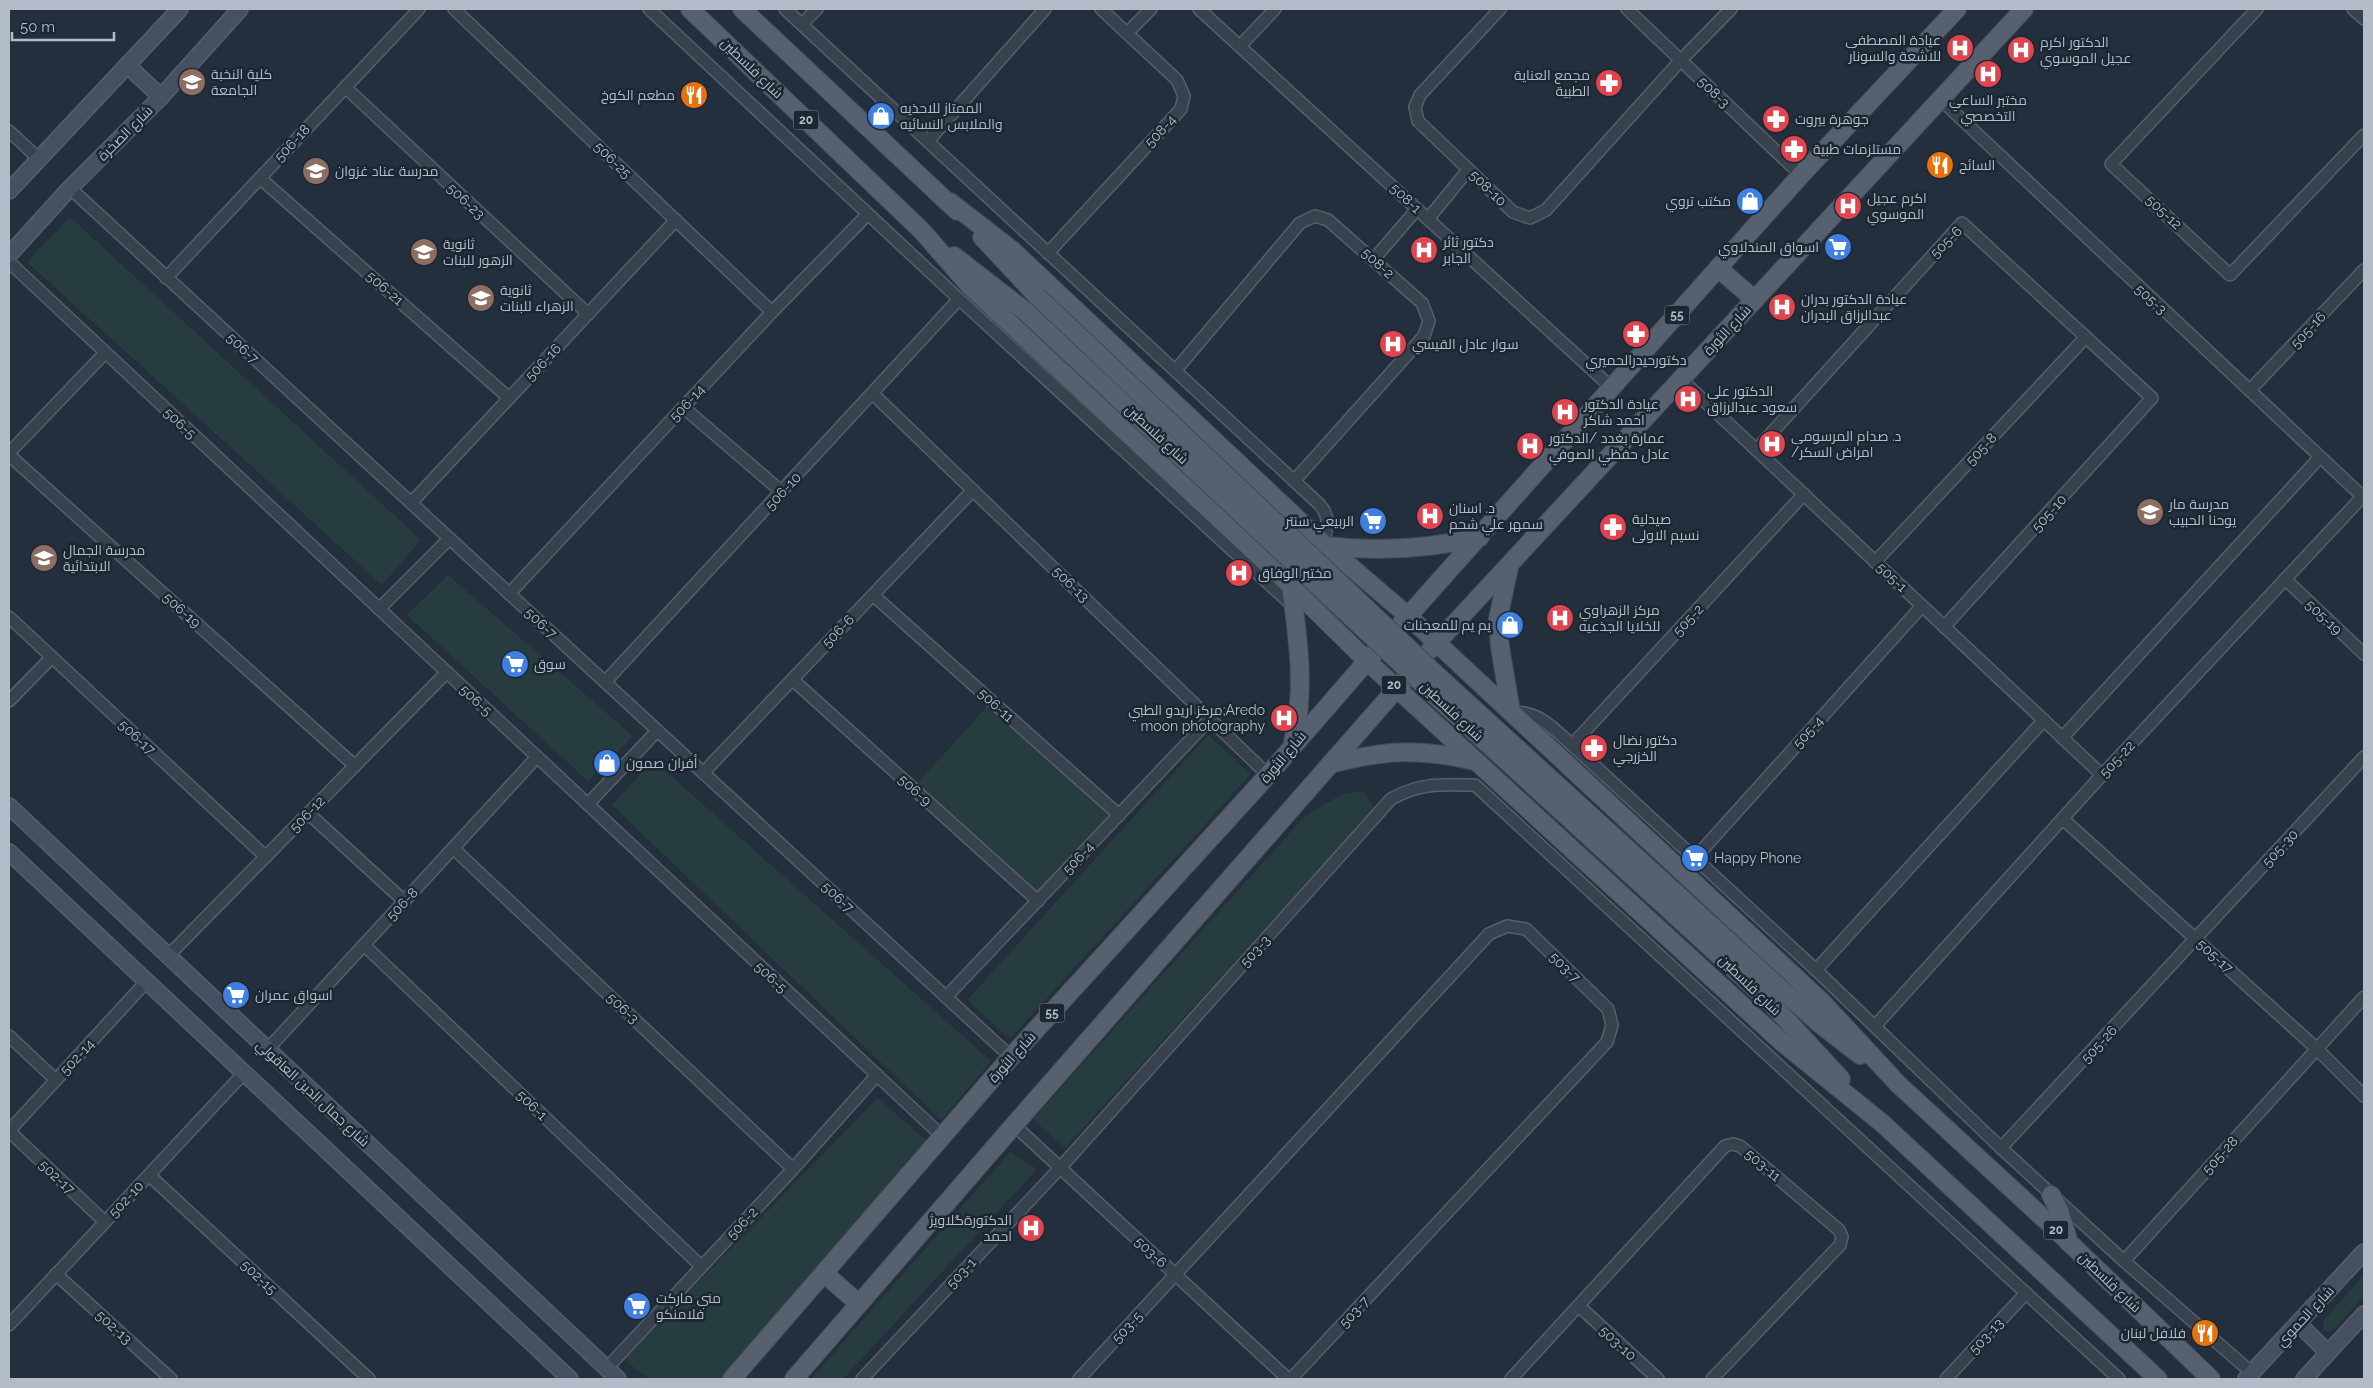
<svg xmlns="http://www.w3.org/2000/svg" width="2373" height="1388" viewBox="0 0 2373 1388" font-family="Raleway,Cairo,sans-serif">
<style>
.grass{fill:#263c3f}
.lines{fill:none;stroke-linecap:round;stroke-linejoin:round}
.street-casing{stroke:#565f6c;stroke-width:14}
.secondary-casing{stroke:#565f6c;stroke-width:18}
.primary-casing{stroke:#414a57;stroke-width:20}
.street{stroke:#38414e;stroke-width:11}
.secondary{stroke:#465061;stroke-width:15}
.primary{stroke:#56606e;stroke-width:18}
.primary-bridge-casing{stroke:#414a57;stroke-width:20;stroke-linecap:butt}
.primary-bridge{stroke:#56606e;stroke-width:18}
.labels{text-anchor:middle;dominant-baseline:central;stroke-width:5;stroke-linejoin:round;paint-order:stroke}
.shield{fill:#1d2633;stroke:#878f9c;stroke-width:1}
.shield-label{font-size:12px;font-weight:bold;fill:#b4bcc9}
.poi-label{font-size:14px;fill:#b4bcc9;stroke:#1d2633;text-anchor:start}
.street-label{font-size:14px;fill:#b4bcc9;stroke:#1d2633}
</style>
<rect width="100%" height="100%" fill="#242f3e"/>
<g class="grass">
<polygon points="70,217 421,540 382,585 27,262"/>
<polygon points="448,575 633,736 588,781 407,615"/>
<polygon points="992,701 1119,815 1038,901 913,788"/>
<polygon points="1208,735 1251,774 1010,1039 967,1000"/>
<polygon points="653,760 991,1061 941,1120 612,805"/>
<polygon points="1363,791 1375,808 1065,1148 1033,1119 1304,817 1342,794"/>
<polygon points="878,1098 927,1141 721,1379 649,1379 623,1359"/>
<polygon points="1010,1152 1037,1169 843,1379 811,1379"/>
<polygon points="2364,1275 2364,1296 2332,1331 2327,1332 2323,1328 2324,1320"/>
</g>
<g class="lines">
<g class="street-casing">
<g id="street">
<polyline points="454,9 772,312"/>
<polyline points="649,9 959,299 1293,606"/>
<path d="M 785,9 L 1319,504 C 1331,517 1327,528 1323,543"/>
<polyline points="1199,9 1612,388"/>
<polyline points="1500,9 1420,95 1415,107 1418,121 1513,212 1530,218 1546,210 1681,60 1731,9"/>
<polyline points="1627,9 1801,175"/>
<polyline points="2257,9 2111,164 2230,275 2364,135"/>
<polyline points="2353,9 2364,19"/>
<polyline points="802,24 817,9"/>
<polyline points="1127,33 1151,9"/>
<polyline points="1240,46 1275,9"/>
<polyline points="345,87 588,314"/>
<polyline points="1940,99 2363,497"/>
<polyline points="9,131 39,159"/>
<polyline points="928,141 1045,9"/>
<polyline points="260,178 509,398"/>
<polyline points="70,188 1011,1057"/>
<polyline points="1428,219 1468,170"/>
<polyline points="1048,253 1181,109 1184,96 1177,80 1101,9"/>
<polyline points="1374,259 1417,209"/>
<polyline points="9,262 943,1137"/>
<polyline points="166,278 419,9"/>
<polyline points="1175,371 1300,223 1315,216 1328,220 1422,303 1429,321 1424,336 1294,481"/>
<polyline points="1682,380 2102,775"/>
<polyline points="2251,389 2364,270"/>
<polyline points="873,394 1268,775"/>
<polyline points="683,407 782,492"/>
<polyline points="1756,450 1962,223 2152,398 1944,627"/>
<polyline points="9,453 105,353"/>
<polyline points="9,455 355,766"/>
<polyline points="411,503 676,220"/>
<polyline points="1875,562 2086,337"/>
<polyline points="2285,579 2364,654"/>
<polyline points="509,594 772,312 868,214"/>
<polyline points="873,595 1119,815"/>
<polyline points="379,609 449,539"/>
<polyline points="9,617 266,857"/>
<polyline points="793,680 1038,901"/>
<polyline points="605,682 959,299"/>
<polyline points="9,701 52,657"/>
<path d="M 1511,712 C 1539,711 1553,728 1572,745 L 1816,970 L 2001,1148 L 2124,1261 L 2252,1373"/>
<polyline points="2062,738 2320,457"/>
<polyline points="1572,745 1804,494"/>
<polyline points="703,773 973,490"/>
<polyline points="588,804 657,731"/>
<polyline points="308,813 404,901"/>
<polyline points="2063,819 2316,1048 2364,1096"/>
<polyline points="453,848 793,1169"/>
<polyline points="1695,858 1922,606"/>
<polyline points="364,945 701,1266"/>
<polyline points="167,957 447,672"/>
<polyline points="1816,970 2044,720"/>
<polyline points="946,997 1210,719"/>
<polyline points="1875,1026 2102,775 2364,495"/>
<polyline points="9,1036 56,1080"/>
<polyline points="267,1050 537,757"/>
<polyline points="1014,1125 1288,1379"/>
<polyline points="9,1131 146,982"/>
<polyline points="9,1131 105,1222"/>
<polyline points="2001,1148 2364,757"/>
<polyline points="149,1175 369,1379"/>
<polyline points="2124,1261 2364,997"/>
<polyline points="56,1274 171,1379"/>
<polyline points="1579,1306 1658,1379"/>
<polyline points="9,1325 243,1074"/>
<polyline points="606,1369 793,1169 877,1075"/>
<path d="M 862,1379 L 1060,1168 L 1391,799 C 1421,782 1442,785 1475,785 L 2119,1379"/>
<polyline points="1079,1379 1489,934 1507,926 1526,929 1608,1009 1612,1025 1607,1042 1291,1379"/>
<polyline points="1511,1379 1725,1146 1733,1144 1740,1146 1839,1230 1842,1237 1840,1245 1712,1379"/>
<polyline points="1946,1379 2026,1293"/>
</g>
</g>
<g class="secondary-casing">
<g id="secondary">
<polyline points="127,65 161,97"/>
<polyline points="9,191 180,9"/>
<polyline points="9,255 70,188 161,97 240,9"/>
<polyline points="9,806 618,1379"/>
<polyline points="9,852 570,1379"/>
<polyline points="2298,1323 2328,1353"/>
<polyline points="2246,1379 2364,1252"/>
<polyline points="2304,1379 2364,1314"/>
</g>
</g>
<g class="primary-casing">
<g id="primary">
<polyline points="690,9 922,231 970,286 1291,586 1367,661 1783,1043 1882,1123 2158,1379"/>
<polyline points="742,9 957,211"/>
<polyline points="950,202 1012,250 1323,543 1408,616 1822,1002 1898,1084 2052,1226 2211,1379"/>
<polyline points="982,237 1038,297"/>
<polyline points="954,256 1025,311"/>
<polyline points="1718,268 1755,300"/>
<path d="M 1326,546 C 1379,552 1429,549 1480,537"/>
<polyline points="1509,567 1498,619 1500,647 1511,712"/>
<path d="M 1291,586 C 1298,640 1306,689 1293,742"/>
<polyline points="1401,624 1801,175 1957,9"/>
<polyline points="1430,650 2024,9"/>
<path d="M 1330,764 C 1385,750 1419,748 1475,761"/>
<polyline points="1782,990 1820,1024 1860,1055"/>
<polyline points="1770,1002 1841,1079"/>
<polyline points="2051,1195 2059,1210 2069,1243"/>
<polyline points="824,1273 859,1304"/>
<polyline points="732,1379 1011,1057 1268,775 1374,653"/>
<polyline points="794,1379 1014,1125 1405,679"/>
</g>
</g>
<use href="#street" class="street"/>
<use href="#secondary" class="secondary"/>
<use href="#primary" class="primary"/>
<g class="primary-bridge-casing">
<g id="primary-bridge">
<polyline points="1038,297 1440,678 1782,990"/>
<polyline points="1025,311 1430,691 1770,1002"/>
</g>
</g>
<use href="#primary-bridge" class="primary-bridge"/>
</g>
<defs>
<g id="hospital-disc" transform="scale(1.4375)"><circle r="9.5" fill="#e0444e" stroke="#1d2633"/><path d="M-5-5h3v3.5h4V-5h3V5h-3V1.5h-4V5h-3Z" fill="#fff"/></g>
<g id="school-disc" transform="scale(1.4375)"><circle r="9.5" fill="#8d6e63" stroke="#1d2633"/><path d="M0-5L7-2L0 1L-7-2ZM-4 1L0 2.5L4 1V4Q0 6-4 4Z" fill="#fff"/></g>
<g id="pharmacy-disc" transform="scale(1.4375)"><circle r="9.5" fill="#e0444e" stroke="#1d2633"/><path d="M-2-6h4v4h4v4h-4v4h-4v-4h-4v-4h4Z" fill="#fff"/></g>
<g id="restaurant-disc" transform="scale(1.4375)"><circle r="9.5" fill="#e8710a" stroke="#1d2633"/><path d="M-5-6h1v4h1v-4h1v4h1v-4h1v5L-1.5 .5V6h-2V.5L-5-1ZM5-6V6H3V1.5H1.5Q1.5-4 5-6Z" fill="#fff"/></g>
<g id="shop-disc" transform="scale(1.4375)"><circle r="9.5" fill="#3f7fe0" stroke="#1d2633"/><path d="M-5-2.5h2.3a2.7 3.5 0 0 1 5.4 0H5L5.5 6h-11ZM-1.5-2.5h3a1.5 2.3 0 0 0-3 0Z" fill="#fff"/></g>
<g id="supermarket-disc" transform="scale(1.4375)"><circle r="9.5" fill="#3f7fe0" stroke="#1d2633"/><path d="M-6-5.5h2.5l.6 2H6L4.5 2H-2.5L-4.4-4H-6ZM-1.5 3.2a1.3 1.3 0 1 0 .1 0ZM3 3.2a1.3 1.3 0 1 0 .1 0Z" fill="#fff"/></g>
</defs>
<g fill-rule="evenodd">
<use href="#hospital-disc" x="1960" y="48"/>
<use href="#hospital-disc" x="2021" y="50"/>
<use href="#hospital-disc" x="1988" y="74"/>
<use href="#school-disc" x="192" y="82"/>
<use href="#pharmacy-disc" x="1609" y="83"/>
<use href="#restaurant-disc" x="694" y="95"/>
<use href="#shop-disc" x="881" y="116"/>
<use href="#pharmacy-disc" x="1776" y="119"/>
<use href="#pharmacy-disc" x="1794" y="149"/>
<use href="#restaurant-disc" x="1940" y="165"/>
<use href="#school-disc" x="316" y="171"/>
<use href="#shop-disc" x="1750" y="201"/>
<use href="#hospital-disc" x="1848" y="206"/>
<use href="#supermarket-disc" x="1838" y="247"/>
<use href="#hospital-disc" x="1424" y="250"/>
<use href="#school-disc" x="424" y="252"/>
<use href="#school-disc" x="481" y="298"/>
<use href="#hospital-disc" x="1782" y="307"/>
<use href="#pharmacy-disc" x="1636" y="334"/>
<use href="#hospital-disc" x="1393" y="344"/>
<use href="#hospital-disc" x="1688" y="399"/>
<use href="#hospital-disc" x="1565" y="412"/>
<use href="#hospital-disc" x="1772" y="444"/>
<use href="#hospital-disc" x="1530" y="446"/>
<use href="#school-disc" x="2150" y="512"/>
<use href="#hospital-disc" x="1430" y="516"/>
<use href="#supermarket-disc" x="1373" y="521"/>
<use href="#pharmacy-disc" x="1613" y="527"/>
<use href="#school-disc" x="44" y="558"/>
<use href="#hospital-disc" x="1239" y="573"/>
<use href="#hospital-disc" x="1560" y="618"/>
<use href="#shop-disc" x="1510" y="625"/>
<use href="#supermarket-disc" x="515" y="664"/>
<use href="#hospital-disc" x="1284" y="718"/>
<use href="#pharmacy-disc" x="1594" y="748"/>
<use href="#shop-disc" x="607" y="763"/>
<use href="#supermarket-disc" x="1695" y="858"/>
<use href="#supermarket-disc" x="236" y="995"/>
<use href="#hospital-disc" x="1031" y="1228"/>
<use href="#supermarket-disc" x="637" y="1306"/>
<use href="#restaurant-disc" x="2205" y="1333"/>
</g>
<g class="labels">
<g class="shield">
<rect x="793.5" y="110.5" width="25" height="19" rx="4"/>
<rect x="1664.5" y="305.5" width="25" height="19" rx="4"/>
<rect x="1381.5" y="675.5" width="25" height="19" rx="4"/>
<rect x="1039.5" y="1003.5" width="25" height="19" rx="4"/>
<rect x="2043.5" y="1220.5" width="25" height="19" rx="4"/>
</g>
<g class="shield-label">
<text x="806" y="120">20</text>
<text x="1677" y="315">55</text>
<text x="1394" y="685">20</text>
<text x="1052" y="1013">55</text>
<text x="2056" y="1230">20</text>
</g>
<g class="poi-label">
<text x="1941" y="40" text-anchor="end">عيادة المصطفى<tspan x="1941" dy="16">للاشعة والسونار</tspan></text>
<text x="2040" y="42">الدكتور اكرم<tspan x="2040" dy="16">عجيل الموسوي</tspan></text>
<text x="211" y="74">كلية النخبة<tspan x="211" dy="16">الجامعة</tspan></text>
<text x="1590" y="75" text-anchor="end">مجمع العناية<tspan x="1590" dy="16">الطبية</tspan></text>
<text x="675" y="95" text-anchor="end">مطعم الكوخ</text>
<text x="1988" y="100" text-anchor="middle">مختبر الساعي<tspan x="1988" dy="16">التخصصي</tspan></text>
<text x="900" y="108">الممتاز للاحذيه<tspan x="900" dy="16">والملابس النسائيه</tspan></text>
<text x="1795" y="119">جوهرة بيروت</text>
<text x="1813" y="149">مستلزمات طبية</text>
<text x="1959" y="165">السائح</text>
<text x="335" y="171">مدرسة عناد غزوان</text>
<text x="1867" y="198">اكرم عجيل<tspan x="1867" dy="16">الموسوي</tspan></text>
<text x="1731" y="201" text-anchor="end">مكتب تروي</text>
<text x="1443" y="242">دكتور ثائر<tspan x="1443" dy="16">الجابر</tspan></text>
<text x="443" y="244">ثانوية<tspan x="443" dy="16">الزهور للبنات</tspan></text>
<text x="1819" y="247" text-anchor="end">اسواق المندلاوي</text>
<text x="500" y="290">ثانوية<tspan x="500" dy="16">الزهراء للبنات</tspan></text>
<text x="1801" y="299">عيادة الدكتور بدران<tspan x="1801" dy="16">عبدالرزاق البدران</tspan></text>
<text x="1412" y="344">سوار عادل القيسي</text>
<text x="1636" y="360" text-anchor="middle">دكتورحيدرالحميري</text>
<text x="1707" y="391">الدكتور علي<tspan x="1707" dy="16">سعود عبدالرزاق</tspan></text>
<text x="1584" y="404">عيادة الدكتور<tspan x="1584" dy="16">احمد شاكر</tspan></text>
<text x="1791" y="436">د. صدام المرسومي<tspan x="1791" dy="16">/امراض السكر</tspan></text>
<text x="1549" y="438">عمارة بغدد /الدكتور<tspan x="1549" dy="16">عادل حفظي الصوفي</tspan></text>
<text x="2169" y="504">مدرسة مار<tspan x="2169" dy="16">يوحنا الحبيب</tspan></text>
<text x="1449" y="508">د. اسنان<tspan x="1449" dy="16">سمهر علي شحم</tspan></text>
<text x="1632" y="519">صيدلية<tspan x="1632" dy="16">نسيم الاولى</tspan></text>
<text x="1354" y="521" text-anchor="end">الربيعي سنتر</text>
<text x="63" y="550">مدرسة الجمال<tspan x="63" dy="16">الابتدائية</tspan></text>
<text x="1258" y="573">مختبر الوفاق</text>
<text x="1579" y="610">مركز الزهراوي<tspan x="1579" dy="16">للخلايا الجذعيه</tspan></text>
<text x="1491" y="625" text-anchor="end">يم يم للمعجنات</text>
<text x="534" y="664">سوق</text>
<text x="1265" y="710" text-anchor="end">مركز اريدو الطبي;Aredo<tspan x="1265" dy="16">moon photography</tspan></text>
<text x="1613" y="740">دكتور نضال<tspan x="1613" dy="16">الخزرجي</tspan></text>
<text x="626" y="763">أفران صمون</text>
<text x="1714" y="858">Happy Phone</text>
<text x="255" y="995">اسواق عمران</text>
<text x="1012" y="1220" text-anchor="end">الدكتورةگلاويژ<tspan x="1012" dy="16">احمد</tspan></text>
<text x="656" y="1298">مني ماركت<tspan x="656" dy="16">فلامنكو</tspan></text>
<text x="2186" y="1333" text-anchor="end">فلافل لبنان</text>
</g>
<g class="street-label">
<text transform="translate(752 68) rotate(44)">شارع فلسطين</text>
<text transform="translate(1714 92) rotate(44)">508-3</text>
<text transform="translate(1160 131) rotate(-47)">508-4</text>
<text transform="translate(125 133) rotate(-45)">شارع الصخرة</text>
<text transform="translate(292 143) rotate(-47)">506-18</text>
<text transform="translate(613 160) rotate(44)">506-25</text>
<text transform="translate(1488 188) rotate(44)">508-10</text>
<text transform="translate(1406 198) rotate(43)">508-1</text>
<text transform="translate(466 201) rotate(43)">506-23</text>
<text transform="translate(2164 212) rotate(43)">505-12</text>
<text transform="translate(1946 242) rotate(-45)">505-6</text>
<text transform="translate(1378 263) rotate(42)">508-2</text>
<text transform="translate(385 288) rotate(41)">506-21</text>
<text transform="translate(2151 299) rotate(42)">505-3</text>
<text transform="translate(1727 330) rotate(-47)">شارع الثورة</text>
<text transform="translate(2308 330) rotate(-47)">505-16</text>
<text transform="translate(243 348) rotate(43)">506-7</text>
<text transform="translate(543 362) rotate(-47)">506-16</text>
<text transform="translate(687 403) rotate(-47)">506-14</text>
<text transform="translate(180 423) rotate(43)">506-5</text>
<text transform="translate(1157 434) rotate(43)">شارع فلسطين</text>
<text transform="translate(1981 449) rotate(-47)">505-8</text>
<text transform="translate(783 491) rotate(-47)">506-10</text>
<text transform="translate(2049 513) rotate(-48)">505-10</text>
<text transform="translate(1892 577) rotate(43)">505-1</text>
<text transform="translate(1071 584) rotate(44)">506-13</text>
<text transform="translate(182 610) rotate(42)">506-19</text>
<text transform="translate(2324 617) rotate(43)">505-19</text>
<text transform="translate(1688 620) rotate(-47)">505-2</text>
<text transform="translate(541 623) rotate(43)">506-7</text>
<text transform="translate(838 631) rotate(-46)">506-6</text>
<text transform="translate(476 700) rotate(43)">506-5</text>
<text transform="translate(996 705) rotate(42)">506-11</text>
<text transform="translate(1452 711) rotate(43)">شارع فلسطين</text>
<text transform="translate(1808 732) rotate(-48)">505-4</text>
<text transform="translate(137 737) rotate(43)">506-17</text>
<text transform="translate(1283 757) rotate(-50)">شارع الثورة</text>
<text transform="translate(2117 759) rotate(-47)">505-22</text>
<text transform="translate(915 790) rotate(42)">506-9</text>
<text transform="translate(307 814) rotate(-46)">506-12</text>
<text transform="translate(2280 848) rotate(-47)">505-30</text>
<text transform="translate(1078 858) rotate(-47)">506-4</text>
<text transform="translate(838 897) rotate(43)">506-7</text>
<text transform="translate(402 904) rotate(-47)">506-8</text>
<text transform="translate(1255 951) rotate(-48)">503-3</text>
<text transform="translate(2215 956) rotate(42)">505-17</text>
<text transform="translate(1565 967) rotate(44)">503-7</text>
<text transform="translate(771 977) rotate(43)">506-5</text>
<text transform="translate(1750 985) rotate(44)">شارع فلسطين</text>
<text transform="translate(623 1008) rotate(43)">506-3</text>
<text transform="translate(2099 1044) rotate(-47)">505-26</text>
<text transform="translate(77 1057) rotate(-47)">502-14</text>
<text transform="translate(1012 1057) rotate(-48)">شارع الثورة</text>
<text transform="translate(313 1093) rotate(43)">شارع جمال الدين العاقولي</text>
<text transform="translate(532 1105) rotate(44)">506-1</text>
<text transform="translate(2220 1155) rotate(-48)">505-28</text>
<text transform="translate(1763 1165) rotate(40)">503-11</text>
<text transform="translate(57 1177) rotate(43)">502-17</text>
<text transform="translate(126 1199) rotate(-47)">502-10</text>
<text transform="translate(742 1223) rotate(-47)">506-2</text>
<text transform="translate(1151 1252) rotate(43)">503-6</text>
<text transform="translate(961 1273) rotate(-47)">503-1</text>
<text transform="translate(259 1277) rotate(43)">502-15</text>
<text transform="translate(2110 1282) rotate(44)">شارع فلسطين</text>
<text transform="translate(1354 1312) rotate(-47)">503-7</text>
<text transform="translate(2305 1316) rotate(-47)">شارع الحموي</text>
<text transform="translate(114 1327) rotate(42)">502-13</text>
<text transform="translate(1127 1327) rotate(-47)">503-5</text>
<text transform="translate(1986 1336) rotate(-47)">503-13</text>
<text transform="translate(1618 1343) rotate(43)">503-10</text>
</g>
</g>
<rect width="2373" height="1388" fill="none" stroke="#b4bcc9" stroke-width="20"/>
<path d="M12 32v8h102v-8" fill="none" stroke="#b4bcc9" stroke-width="2.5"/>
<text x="20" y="32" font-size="15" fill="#b4bcc9" stroke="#1d2633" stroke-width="4" paint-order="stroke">50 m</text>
</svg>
